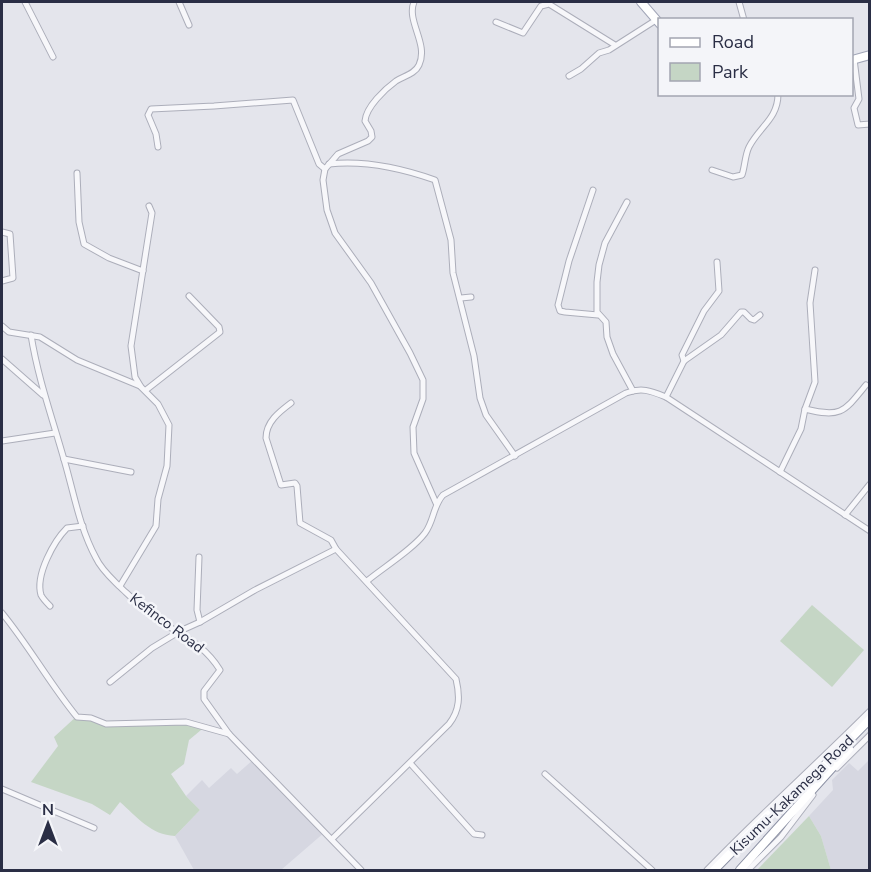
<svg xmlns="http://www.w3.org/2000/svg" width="871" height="872" viewBox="0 0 871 872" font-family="'Nunito Sans',sans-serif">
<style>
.built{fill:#d6d7e1}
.green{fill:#c5d6c5}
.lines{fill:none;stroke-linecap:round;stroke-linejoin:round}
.minor-casing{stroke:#acaeba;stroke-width:7}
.primary-casing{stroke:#a2a6b8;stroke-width:10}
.trunk-casing{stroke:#8a8fa3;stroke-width:10}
.minor{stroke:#f7f7fa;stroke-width:5}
.primary{stroke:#fff;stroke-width:8}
.trunk{stroke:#fff;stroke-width:8}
.labels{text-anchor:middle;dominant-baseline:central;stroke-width:5;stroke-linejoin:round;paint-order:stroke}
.street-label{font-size:15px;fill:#2a2e45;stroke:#f4f5f9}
</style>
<rect width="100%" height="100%" fill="#e4e5ec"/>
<g class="built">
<polygon points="254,759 325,832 281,870 194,870 175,836 200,810 186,796 202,780 209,788 231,768 237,774"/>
<polygon points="869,760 869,870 831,870 821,836 809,816 833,790 832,780 849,763 858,771"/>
</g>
<g class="green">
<polygon points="812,605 864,650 832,687 780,641"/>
<path d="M 78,715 L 107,722 L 185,720 L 207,725 L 189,740 L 184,764 L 171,774 L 186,796 L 200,810 L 175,836 C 151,835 137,817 120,802 L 110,815 L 92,804 L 31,782 L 58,746 L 54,737 Z"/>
<polygon points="809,816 821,836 831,870 757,870"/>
</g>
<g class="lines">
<g class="minor-casing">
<g id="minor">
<polyline points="25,2 53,57"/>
<polyline points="179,2 189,25"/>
<path d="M 414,2 C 406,21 429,44 419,65 C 415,74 404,76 396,81 C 385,89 366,107 365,121 L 371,131 L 372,137 L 368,141 L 338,154 L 325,169 L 323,180 L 327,210 L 335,233 L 371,283 L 410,353 L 423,380 L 423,399 L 413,427 L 414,453 L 436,503"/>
<polyline points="739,2 744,20"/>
<polyline points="496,22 523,33 541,6 549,4 615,45"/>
<polyline points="854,59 859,99 854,108 858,125 870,124"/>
<polyline points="569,76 581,69 599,53 609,50 656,20"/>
<polyline points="158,147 156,134 148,115 151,109 214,106 293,100 319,164 325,169"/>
<path d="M 329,164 C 365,160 401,168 435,180 L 451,240 L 453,273 L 474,356 L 480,398 L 486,415 L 515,456"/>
<path d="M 712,170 L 733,177 L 742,175 C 745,166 745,155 749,147 C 759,127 778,119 778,94"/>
<polyline points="77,173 79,222 84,244 109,258 143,271"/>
<polyline points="593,190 569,261 558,305 560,311 565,312 598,315"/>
<polyline points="627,202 605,243 599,265 597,282 597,312 606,322 607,337 613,354 633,391"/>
<polyline points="2,232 10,234 13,278 2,281"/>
<polyline points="461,298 471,297"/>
<polyline points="2,326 9,332 40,337 77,360 140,386"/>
<path d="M 31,335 C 38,379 53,420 65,463 C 74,494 80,529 96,558 C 101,569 111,578 119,586 C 131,597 144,610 157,619 C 182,636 203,643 220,670 L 204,691 L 204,699 L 229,734 L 361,870"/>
<polyline points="2,359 43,395"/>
<polyline points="684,361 682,355 704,311 719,291 717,262"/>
<polyline points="146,390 220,332 219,327 189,296"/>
<polyline points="666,397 684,361 721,335 741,312 744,312 751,319 754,320 760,315"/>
<path d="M 291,403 C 279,412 266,422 266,438 L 281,485 L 295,483 L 297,486 L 300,523 L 331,540 L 336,549 L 456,679 C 460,696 460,710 449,724 L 332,839"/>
<polyline points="805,409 815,382 810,303 815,270"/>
<polyline points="2,441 55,433"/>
<polyline points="64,459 131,472"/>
<path d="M 780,472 L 801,429 L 805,409 C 841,418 844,412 866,385"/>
<polyline points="845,515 870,484"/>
<polyline points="199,557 197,610 200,622"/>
<path d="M 367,581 C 384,567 412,550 425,533 C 434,521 433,506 443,495 L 626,393 C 642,387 651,391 666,397 L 870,531"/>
<polyline points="120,586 156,526 158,499 167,466 169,425 158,404 141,387 135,377 131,346 152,213 149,206"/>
<path d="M 50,606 C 47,603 43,599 41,595 C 35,575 54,541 67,528 L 83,526"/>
<path d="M 2,613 C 29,646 50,684 77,717 L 91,718 L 106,724 L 186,722 L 229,734"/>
<polyline points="110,682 152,648 180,631 200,622 255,590 336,549"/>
<polyline points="410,763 474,834 482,835"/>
<polyline points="837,768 870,735"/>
<polyline points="545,774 652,870"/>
<polyline points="2,789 94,828"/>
<path d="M 707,870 C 759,816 816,765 870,711"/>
<polyline points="748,870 781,837 813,795"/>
</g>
</g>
<g class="primary-casing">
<g id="primary">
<polyline points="641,2 660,24"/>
<polyline points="852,60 870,55"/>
</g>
</g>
<g class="trunk-casing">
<g id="trunk">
<polyline points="714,870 767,816 805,785 870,719"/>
<polyline points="740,870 849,749"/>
</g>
</g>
<use href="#minor" class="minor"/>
<use href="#primary" class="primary"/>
<use href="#trunk" class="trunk"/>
</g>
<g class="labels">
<g class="street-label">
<text transform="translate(167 623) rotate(37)">Kefinco Road</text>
<text transform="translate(792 795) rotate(-44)">Kisumu-Kakamega Road</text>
</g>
</g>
<rect width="871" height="872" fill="none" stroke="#2a2e45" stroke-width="6"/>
<rect x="658" y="18" width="195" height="78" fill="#f4f5f9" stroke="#a3a5b1" stroke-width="1.5"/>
<rect x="670" y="38" width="30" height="9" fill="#ffffff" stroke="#a3a5b1" stroke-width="1.5"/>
<text x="712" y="48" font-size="18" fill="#2a2e45">Road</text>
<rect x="670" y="63" width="30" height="18" fill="#c5d6c5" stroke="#a3a5b1" stroke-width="1.5"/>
<text x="712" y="78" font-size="18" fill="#2a2e45">Park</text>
<g transform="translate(48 824)" stroke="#f4f5f9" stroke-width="4.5" paint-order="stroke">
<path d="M0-4.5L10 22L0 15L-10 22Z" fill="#2a2e45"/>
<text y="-9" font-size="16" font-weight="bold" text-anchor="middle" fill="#2a2e45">N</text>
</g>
</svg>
